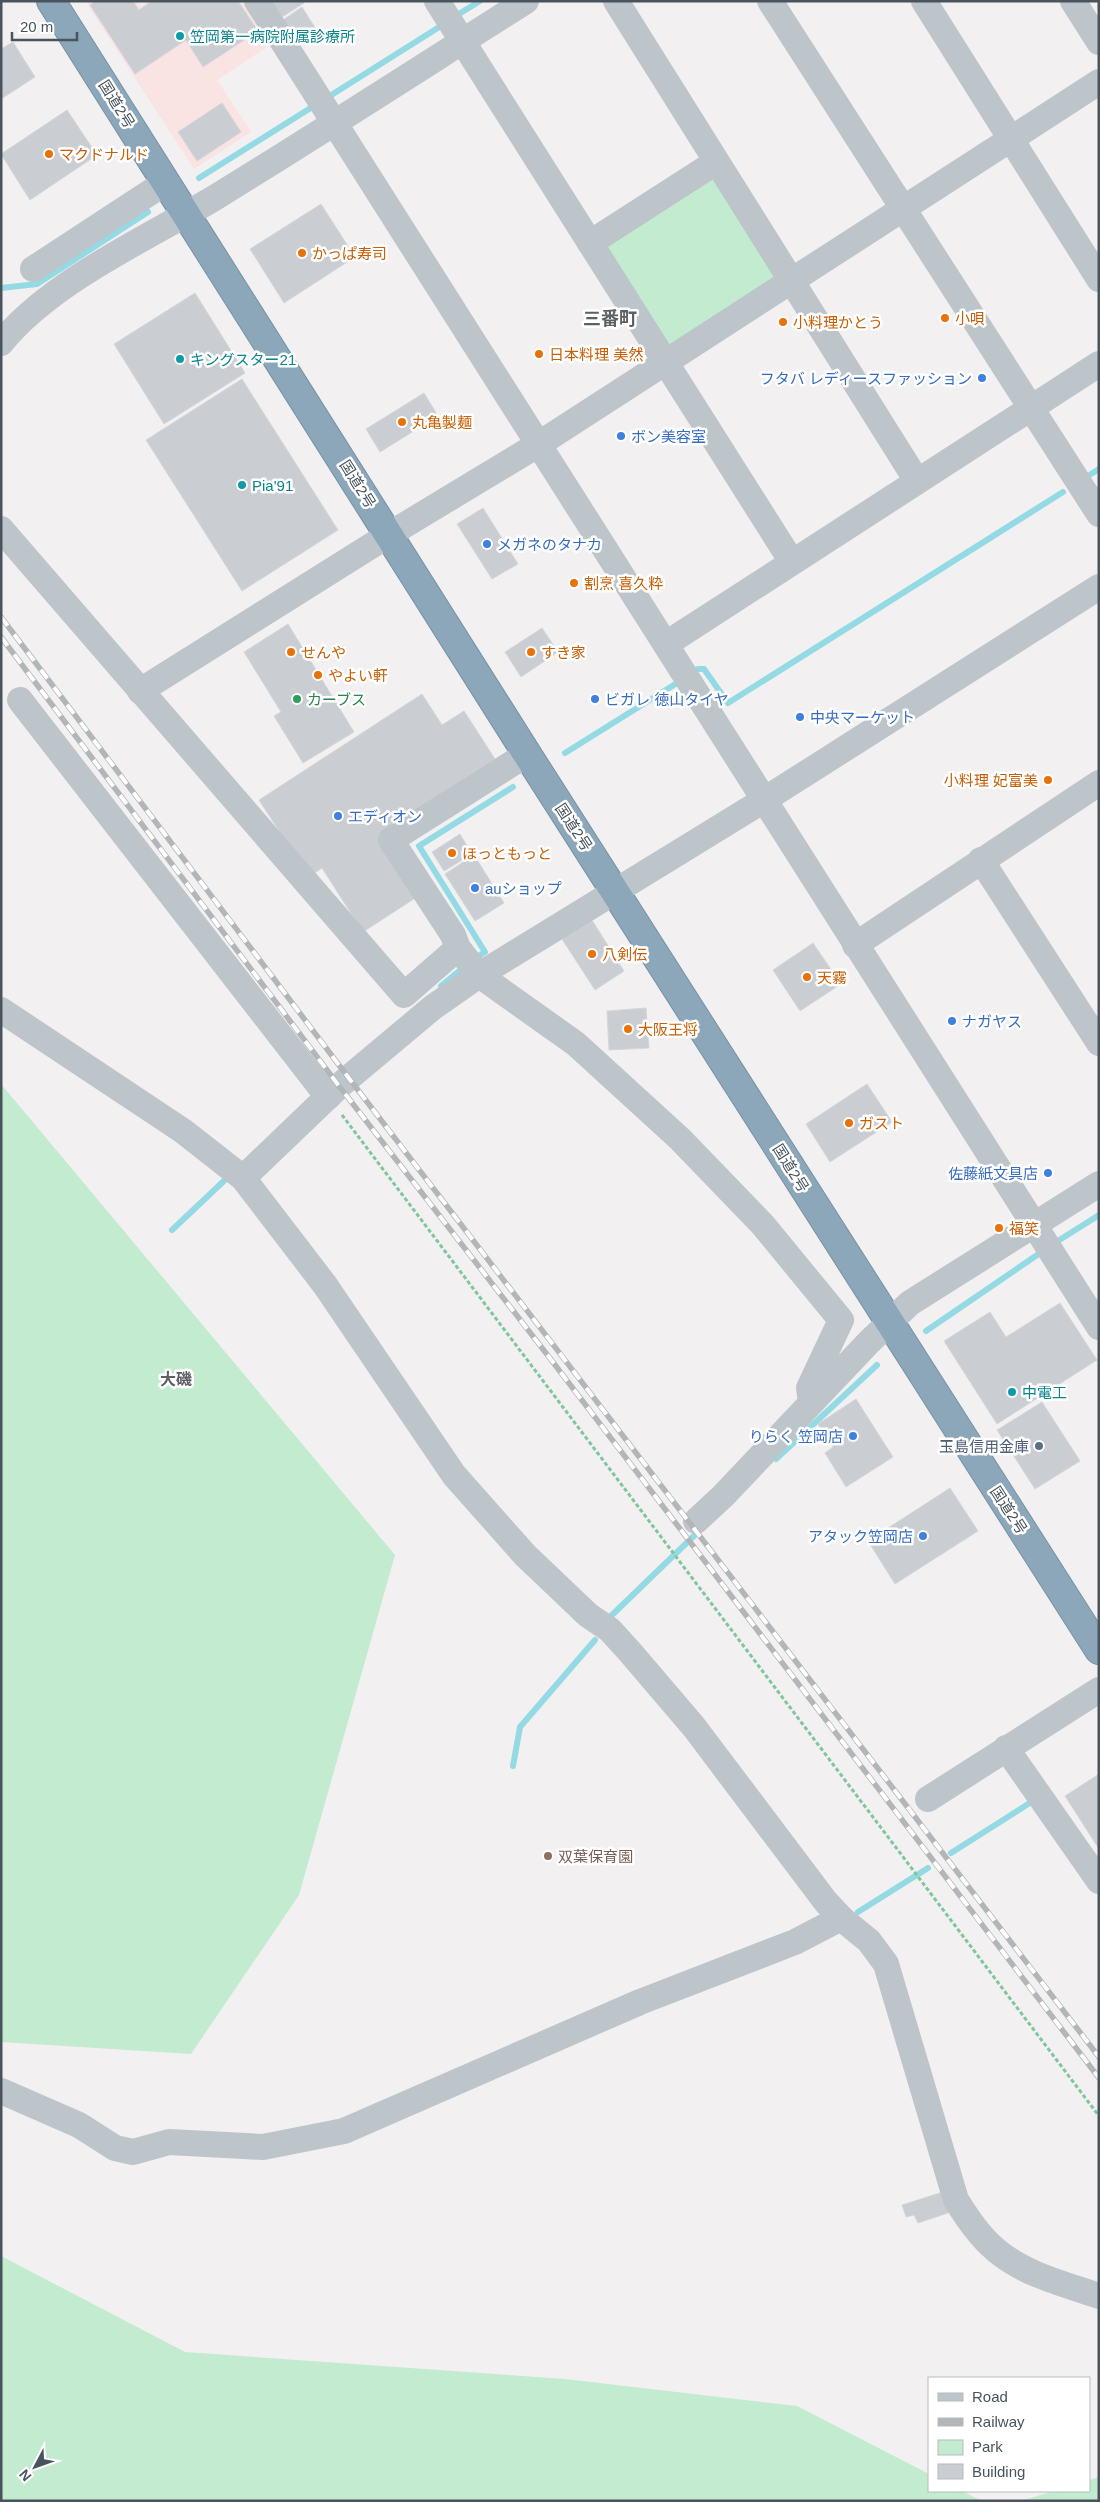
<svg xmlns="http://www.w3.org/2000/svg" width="1100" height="2502" viewBox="0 0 1100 2502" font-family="Arial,'Noto Sans JP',sans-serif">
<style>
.medical{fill:#f9e3e3}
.green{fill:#c3ebcf}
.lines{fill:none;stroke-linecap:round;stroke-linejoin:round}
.stream{stroke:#94dae4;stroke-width:6}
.building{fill:#cacdd2;stroke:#d4d7db}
.highway-casing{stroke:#7791a6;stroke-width:30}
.path{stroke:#7ec69c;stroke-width:3;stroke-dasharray:4 2.5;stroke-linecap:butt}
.minor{stroke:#bdc5cb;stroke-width:26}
.highway{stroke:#8ca6ba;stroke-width:28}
.rail-casing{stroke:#b3b6b9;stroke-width:5.5}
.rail{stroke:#fff;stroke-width:4;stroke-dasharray:11;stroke-linecap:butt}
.culture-dot{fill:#0f9aa8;stroke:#fff;stroke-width:2}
.food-dot{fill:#e8710a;stroke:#fff;stroke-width:2}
.shop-dot{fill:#3f7fe0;stroke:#fff;stroke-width:2}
.leisure-dot{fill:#2e9e5b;stroke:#fff;stroke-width:2}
.service-dot{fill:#5c6f8a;stroke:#fff;stroke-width:2}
.education-dot{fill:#8d6e63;stroke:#fff;stroke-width:2}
.labels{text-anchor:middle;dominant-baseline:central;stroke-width:5;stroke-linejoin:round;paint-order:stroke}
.culture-label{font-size:15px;fill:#0d838f;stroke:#fff;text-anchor:start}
.street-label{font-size:15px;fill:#49545c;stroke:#fff}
.food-label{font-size:15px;fill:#c56008;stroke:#fff;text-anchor:start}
.shop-label{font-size:15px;fill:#366cbe;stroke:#fff;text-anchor:start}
.leisure-label{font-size:15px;fill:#27864d;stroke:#fff;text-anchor:start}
.service-label{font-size:15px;fill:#4e5e75;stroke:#fff;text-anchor:end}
.education-label{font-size:15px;fill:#785e54;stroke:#fff;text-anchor:start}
.neighbourhood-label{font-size:16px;font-weight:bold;fill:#5d6164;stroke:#fff}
.quarter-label{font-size:18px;font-weight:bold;fill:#5d6164;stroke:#fff}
</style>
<rect width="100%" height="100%" fill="#f2f0f0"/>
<polygon class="medical" points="91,1 138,1 141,6 148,1 242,1 270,45 217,80 251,132 194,169 87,4"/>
<g class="green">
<polygon points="716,162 791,280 665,361 590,243"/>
<polygon points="1,1084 395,1555 299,1895 191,2054 1,2042"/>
<polygon points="1,2256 185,2352 565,2379 797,2406 929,2474 929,2491 962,2491 982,2501 1,2501"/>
<polygon points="1099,2477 1099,2501 1021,2501 1054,2491 1089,2491 1089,2480"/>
</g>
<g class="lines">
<g class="stream">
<polyline points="454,17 480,1"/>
<polyline points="325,99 444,24"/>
<polyline points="199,178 317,104"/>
<polyline points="1,288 37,284 148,212"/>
<polyline points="1091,474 1099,469"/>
<polyline points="698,669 704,669 728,703 1063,492"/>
<polyline points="565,753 677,683"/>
<polyline points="474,959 485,952 419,846 513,787"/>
<polyline points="441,986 464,967"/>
<polyline points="172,1230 227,1178"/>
<polyline points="1053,1244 1099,1215"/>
<polyline points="926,1331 1043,1251"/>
<polyline points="776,1459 877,1365"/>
<polyline points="612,1615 701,1529"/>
<polyline points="513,1766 520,1727 595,1640"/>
<polyline points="951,1853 1036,1799"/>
<polyline points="858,1912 928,1868"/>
</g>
</g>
<g class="building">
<polygon points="95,1 133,1 139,10 152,1 238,1 258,31 203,67 186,40 135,74 90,5"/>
<polygon points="272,1 304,1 304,3 282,17"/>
<polygon points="302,7 319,34 299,46 283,20"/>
<polygon points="13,42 35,77 1,99 1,49"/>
<polygon points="222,103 241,132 197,161 178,132"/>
<polygon points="67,110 97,155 30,200 1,154"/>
<polygon points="321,204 355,257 284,303 250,249"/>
<polygon points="195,293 245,373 164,424 114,344"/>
<polygon points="242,379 338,530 242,591 146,440"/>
<polygon points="424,393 438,416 380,452 366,429"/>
<polygon points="483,508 518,564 492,579 457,524"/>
<polygon points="288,624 354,732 303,763 274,716 281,712 244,652"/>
<polygon points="542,628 558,652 521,677 505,652"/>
<polygon points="422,694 442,725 464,711 495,759 380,833 420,895 363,932 322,868 309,877 259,800"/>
<polygon points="460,834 472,854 444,871 432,852"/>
<polygon points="474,855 504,903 475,921 445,874"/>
<polygon points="590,917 624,971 595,990 560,936"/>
<polygon points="813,943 841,984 800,1011 773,970"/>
<polygon points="646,1008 649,1048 609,1050 607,1011"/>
<polygon points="867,1084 892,1122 830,1162 806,1124"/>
<polygon points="1060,1303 1097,1360 997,1424 944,1341 990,1312 1006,1337"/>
<polygon points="856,1399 893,1457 846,1487 825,1453 833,1447 818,1424"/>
<polygon points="1042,1402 1080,1461 1035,1489 997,1430"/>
<polygon points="950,1488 978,1531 895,1584 868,1541"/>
<polygon points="1099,1774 1099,1849 1065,1796"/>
<polygon points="943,2192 951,2212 918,2223 914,2215 906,2217 902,2205"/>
</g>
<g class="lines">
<g class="highway-casing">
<polyline id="highway" points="51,1 527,754 1099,1650"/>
</g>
<polyline class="path" points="342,1115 1099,2116"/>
<g class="minor">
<polyline points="257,1 1099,1327"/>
<polyline points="437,1 792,562"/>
<polyline points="616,1 917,481"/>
<polyline points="770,1 1099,514"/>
<polyline points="924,1 1099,279"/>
<polyline points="1073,1 1099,42"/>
<polyline points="590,243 716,162"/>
<polyline points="33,269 166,182"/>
<path d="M 1,343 C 51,281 148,238 216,197 C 320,133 422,67 526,1"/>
<polyline points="1,529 404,995 458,948"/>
<polyline points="666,644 1099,364"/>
<polyline points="140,691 390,534 539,444 1099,82"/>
<polyline points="20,700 328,1097"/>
<polyline points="527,754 391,840 453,935 458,948 479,975 576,1044 680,1139 763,1225 841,1320 809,1388 811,1401"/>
<polyline points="981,860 1099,1043"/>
<polyline points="855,945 1099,783"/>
<path d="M 1,1010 L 183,1131 L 243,1178 L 325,1285 L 454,1475 L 525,1555 L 588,1615 L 610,1630 L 630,1652 L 694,1727 L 826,1902 L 841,1918 L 869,1941 L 886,1964 L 956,2200 C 968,2219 980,2237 997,2251 C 1026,2275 1064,2284 1099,2296"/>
<polyline points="243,1178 339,1086 432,1008 479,975 764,800 1099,587"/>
<polyline points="696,1521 723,1496 869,1342 910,1303 1099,1184"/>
<polyline points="1006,1748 1099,1881"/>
<polyline points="928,1799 1099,1690"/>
<polyline points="1,2091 79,2125 115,2148 133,2152 169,2142 263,2147 344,2131 640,2002 795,1942 841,1918"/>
</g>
<use href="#highway" class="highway"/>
<g class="rail-casing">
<g id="rail">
<polyline points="1,617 348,1077 1099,2057"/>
<polyline points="1,637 339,1086 549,1357 1099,2078"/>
</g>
</g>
<use href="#rail" class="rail"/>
</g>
<g class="culture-dot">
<circle cx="180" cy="36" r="5"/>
<circle cx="180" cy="359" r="5"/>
<circle cx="242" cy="485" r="5"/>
<circle cx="1012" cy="1392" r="5"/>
</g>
<g class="food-dot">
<circle cx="49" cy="154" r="5"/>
<circle cx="302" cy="253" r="5"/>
<circle cx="945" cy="318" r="5"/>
<circle cx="783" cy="322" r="5"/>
<circle cx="539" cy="354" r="5"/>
<circle cx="402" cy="422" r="5"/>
<circle cx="574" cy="583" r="5"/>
<circle cx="291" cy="652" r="5"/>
<circle cx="531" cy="652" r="5"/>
<circle cx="318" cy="675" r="5"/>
<circle cx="1048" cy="780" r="5"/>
<circle cx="452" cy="853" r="5"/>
<circle cx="592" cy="954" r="5"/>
<circle cx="807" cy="977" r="5"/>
<circle cx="628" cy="1029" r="5"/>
<circle cx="849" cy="1123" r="5"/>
<circle cx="999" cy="1228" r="5"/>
</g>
<g class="shop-dot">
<circle cx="982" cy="378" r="5"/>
<circle cx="621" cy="436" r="5"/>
<circle cx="487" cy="544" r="5"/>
<circle cx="595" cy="699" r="5"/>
<circle cx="800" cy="717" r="5"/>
<circle cx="338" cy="816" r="5"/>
<circle cx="475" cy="888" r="5"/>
<circle cx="952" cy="1021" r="5"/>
<circle cx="1048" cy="1173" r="5"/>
<circle cx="853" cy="1436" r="5"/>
<circle cx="923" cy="1536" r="5"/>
</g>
<circle class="leisure-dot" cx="297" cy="699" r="5"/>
<circle class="service-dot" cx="1039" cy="1446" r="5"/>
<circle class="education-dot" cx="548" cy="1856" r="5"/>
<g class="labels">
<g class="culture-label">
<text x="190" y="36">笠岡第一病院附属診療所</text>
<text x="190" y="359">キングスター21</text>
<text x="252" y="485">Pia'91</text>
<text x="1022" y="1392">中電工</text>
</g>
<g class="street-label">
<text transform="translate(117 104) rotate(58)">国道2号</text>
<text transform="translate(358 484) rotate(58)">国道2号</text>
<text transform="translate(574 827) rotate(57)">国道2号</text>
<text transform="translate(791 1168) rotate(58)">国道2号</text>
<text transform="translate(1009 1510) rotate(57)">国道2号</text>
</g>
<g class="food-label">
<text x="59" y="154">マクドナルド</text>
<text x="312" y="253">かっぱ寿司</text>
<text x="955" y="318">小唄</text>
<text x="793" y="322">小料理かとう</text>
<text x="549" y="354">日本料理 美然</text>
<text x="412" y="422">丸亀製麺</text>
<text x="584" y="583">割烹 喜久粋</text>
<text x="301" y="652">せんや</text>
<text x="541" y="652">すき家</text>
<text x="328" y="675">やよい軒</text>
<text x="1038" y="780" text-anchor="end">小料理 妃富美</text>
<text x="462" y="853">ほっともっと</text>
<text x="602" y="954">八剣伝</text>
<text x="817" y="977">天霧</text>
<text x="638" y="1029">大阪王将</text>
<text x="859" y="1123">ガスト</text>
<text x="1009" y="1228">福笑</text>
</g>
<g class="shop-label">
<text x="972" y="378" text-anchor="end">フタバ レディースファッション</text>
<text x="631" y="436">ボン美容室</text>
<text x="497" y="544">メガネのタナカ</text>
<text x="605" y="699">ビガレ 徳山タイヤ</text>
<text x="810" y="717">中央マーケット</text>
<text x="348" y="816">エディオン</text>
<text x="485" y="888">auショップ</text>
<text x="962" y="1021">ナガヤス</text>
<text x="1038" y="1173" text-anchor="end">佐藤紙文具店</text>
<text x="843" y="1436" text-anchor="end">りらく 笠岡店</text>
<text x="913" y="1536" text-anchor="end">アタック笠岡店</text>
</g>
<g class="leisure-label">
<text x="307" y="699">カーブス</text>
</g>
<g class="service-label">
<text x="1029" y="1446">玉島信用金庫</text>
</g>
<g class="education-label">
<text x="558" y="1856">双葉保育園</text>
</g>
<g class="neighbourhood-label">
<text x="176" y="1379">大磯</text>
</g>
<g class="quarter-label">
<text x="610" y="319">三番町</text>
</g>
</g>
<rect width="1100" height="2502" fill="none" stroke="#49545c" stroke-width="5"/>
<rect x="928" y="2377" width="162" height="115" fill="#ffffff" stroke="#b6bbbe"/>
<rect x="938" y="2393" width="25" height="8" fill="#bdc5cb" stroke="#b6bbbe"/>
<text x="972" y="2402" font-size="15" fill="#49545c">Road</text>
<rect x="938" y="2418" width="25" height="8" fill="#b3b6b9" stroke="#b6bbbe"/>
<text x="972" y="2427" font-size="15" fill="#49545c">Railway</text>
<rect x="938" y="2440" width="25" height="15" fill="#c3ebcf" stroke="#b6bbbe"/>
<text x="972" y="2452" font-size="15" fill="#49545c">Park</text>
<rect x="938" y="2464" width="25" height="15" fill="#cacdd2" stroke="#b6bbbe"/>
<text x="972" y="2477" font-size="15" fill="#49545c">Building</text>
<g transform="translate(35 2467) rotate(229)" stroke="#ffffff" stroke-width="4" paint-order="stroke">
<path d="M0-4L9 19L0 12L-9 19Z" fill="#49545c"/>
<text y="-8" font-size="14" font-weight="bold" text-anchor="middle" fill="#49545c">N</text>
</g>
<path d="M12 32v8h65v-8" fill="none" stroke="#49545c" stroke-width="2.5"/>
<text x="20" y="32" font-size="15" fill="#49545c" stroke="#ffffff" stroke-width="4" paint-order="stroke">20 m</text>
</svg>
